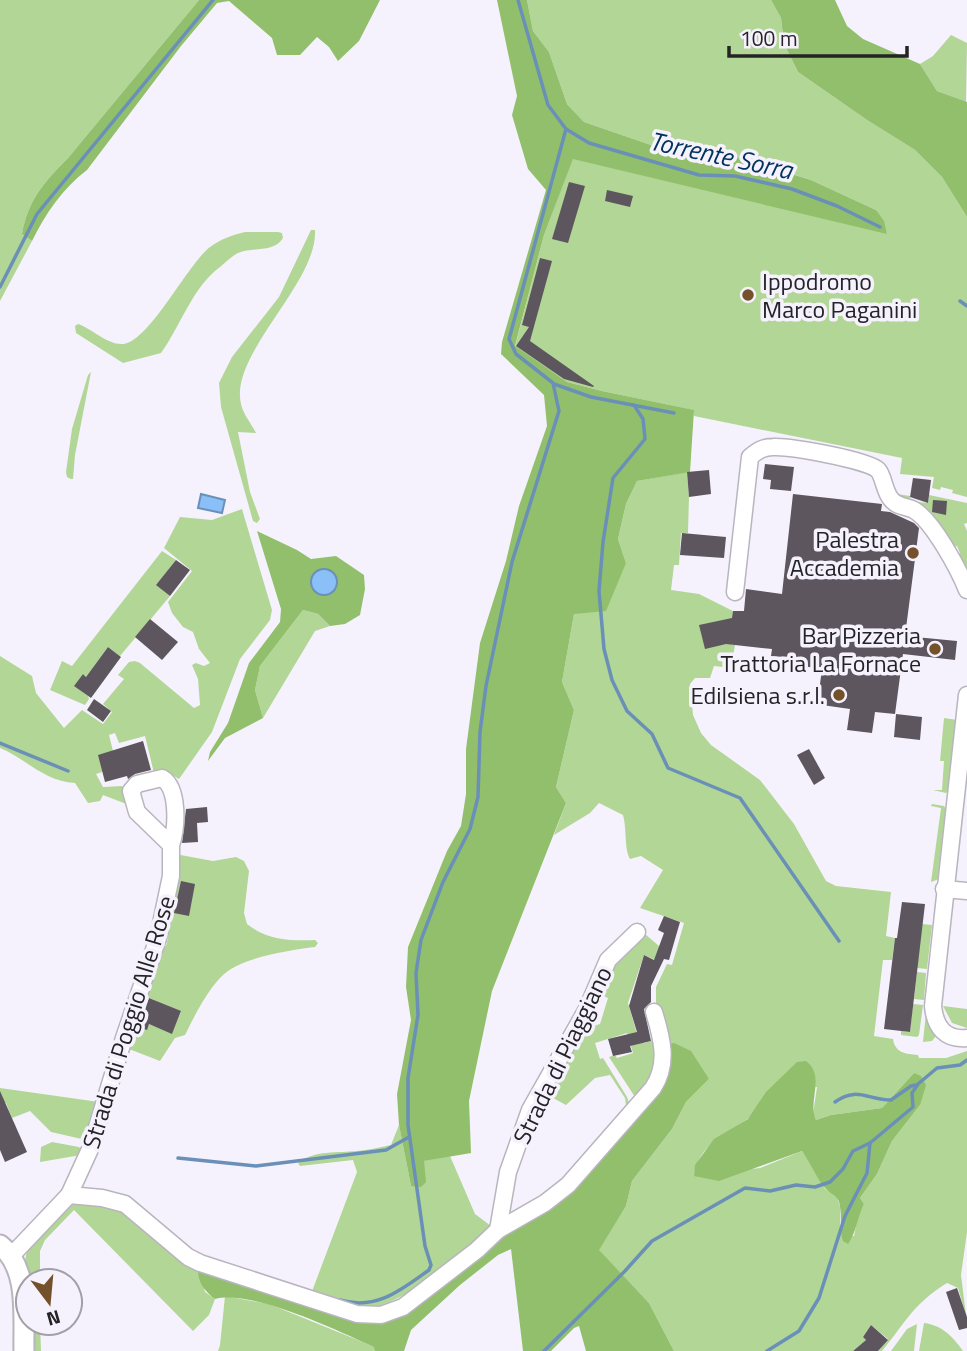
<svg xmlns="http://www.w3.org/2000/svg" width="967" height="1351" viewBox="0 0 967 1351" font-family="'Titillium Web',sans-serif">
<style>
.green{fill:#b2d695;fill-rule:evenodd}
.forest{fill:#92bf6c}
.water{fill:#8abff7;stroke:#6b90b8;stroke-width:2}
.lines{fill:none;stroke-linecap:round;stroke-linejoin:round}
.stream{stroke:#6b90b8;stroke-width:3.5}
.building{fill:#5d565e}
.minor-casing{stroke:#b9b5bf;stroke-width:19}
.major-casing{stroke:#b9b5bf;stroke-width:23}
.minor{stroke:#fff;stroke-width:16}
.major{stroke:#fff;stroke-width:19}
.poi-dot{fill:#75512b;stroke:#f6f2fd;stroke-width:2.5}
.labels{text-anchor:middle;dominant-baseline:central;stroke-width:7;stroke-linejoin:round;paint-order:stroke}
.poi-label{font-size:24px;fill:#242326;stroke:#f6f2fd;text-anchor:end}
.street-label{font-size:24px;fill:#242326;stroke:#f6f2fd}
.water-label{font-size:26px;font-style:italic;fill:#00325d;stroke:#f6f2fd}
</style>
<rect width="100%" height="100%" fill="#f6f2fd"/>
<g class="green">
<path d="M 0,0 L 199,0 L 68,158 C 44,182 28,200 22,234 L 32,241 L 0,301 Z"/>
<polygon points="527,0 771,0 781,18 784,44 798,72 867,120 915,150 942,177 967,217 967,497 952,493 953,490 941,487 940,490 932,488 934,477 900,474 902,458 694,416 693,410 602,391 567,382 515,347 544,235 573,158 887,233 876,210 811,180 709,149 651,145 584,122 567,104 549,52 533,31"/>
<polygon points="951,35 967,43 966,102 937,91 920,64 933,56"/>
<path d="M 311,230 L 315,230 C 318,283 229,354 241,404 C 243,414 251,423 256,433 L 238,432 L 250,492 L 260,519 L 257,523 L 253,521 L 221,407 L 219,383 L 232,357 L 279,297 Z"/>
<path d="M 245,232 L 278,232 L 282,233 L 283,238 C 274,253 252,247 238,253 C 232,256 226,262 220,267 C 192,288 181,325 161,353 L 123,363 L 76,333 L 75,326 L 78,324 C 93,329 107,345 123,344 C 149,342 187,265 210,247 C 221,239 232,235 245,232 Z"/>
<polygon points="91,372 75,455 73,479 71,479 67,477 66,472 72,429 88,375"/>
<path d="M 687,472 L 689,497 L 688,533 L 681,533 L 679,565 L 674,565 L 671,590 L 699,594 L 733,611 L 731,644 L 735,645 L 731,668 L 714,666 L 710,678 L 695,678 L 690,684 L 693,715 L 701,733 L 711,745 L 760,780 L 794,824 L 826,881 L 836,886 L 891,892 L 886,936 L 895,938 L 892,960 L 883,960 L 874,1036 L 893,1039 C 895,1053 906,1054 918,1055 L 919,1058 L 946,1058 L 967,1051 L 967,1232 L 961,1275 L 966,1315 L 958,1288 L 947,1283 C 912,1305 907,1321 882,1351 L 878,1351 L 888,1339 L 871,1325 L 863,1337 L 866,1340 L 853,1351 L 674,1351 L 649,1303 L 598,1250 L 626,1206 L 632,1181 L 672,1129 L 686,1102 L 709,1079 L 666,1044 L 656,1008 L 656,987 L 667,964 L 672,965 L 684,923 L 640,908 L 663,870 L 641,856 L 630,859 C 624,849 627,829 623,815 L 599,803 L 590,813 L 554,835 L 566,803 L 556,787 L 574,710 L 562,682 L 574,614 L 626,563 L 618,539 L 626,504 L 637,481 ZM 914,1073 L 920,1105 L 892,1141 L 877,1174 L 860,1198 L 864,1204 L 858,1215 L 854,1236 L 840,1234 L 840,1207 L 837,1196 L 825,1189 L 812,1164 L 802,1151 L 760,1168 L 694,1176 C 698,1146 724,1135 746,1120 C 754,1115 759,1101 765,1093 L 817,1087 L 813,1114 L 816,1120 L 831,1115 L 882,1108 Z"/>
<polygon points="897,494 910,496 910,501 928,503 929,495 967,503 967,523 964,524 967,531 967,571 955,555 960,553 957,546 951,548 932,514"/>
<path d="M 242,509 L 272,610 L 270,620 L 240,659 L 212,732 L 179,779 L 164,770 L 154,773 L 145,736 L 119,743 L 115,733 L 109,735 L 113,751 L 102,772 L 96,774 L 103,787 L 122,786 L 126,792 L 129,805 L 103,795 L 100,801 L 88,803 L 75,783 C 45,782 25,758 0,748 L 0,656 L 32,676 L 36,693 L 64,728 L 82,710 L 103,724 L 112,712 L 103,704 L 124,679 L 118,675 L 129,662 L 135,661 L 140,663 L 194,708 L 200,705 L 198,679 L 192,665 L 196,663 L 204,666 L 210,663 L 199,649 L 193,632 L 183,627 L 172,613 L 168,602 L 192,571 L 164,548 L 180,517 L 212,520 Z"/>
<polygon points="162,551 176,560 157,585 170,596 120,656 108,647 86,677 83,674 75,686 88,696 89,699 85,705 50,690 62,661 72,666"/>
<polygon points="303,610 318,614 330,626 315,631 263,718 255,690 260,666"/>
<polygon points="944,718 957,720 950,789 946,793 933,790 942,790 944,761 940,761"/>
<polygon points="932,804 944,806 947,811 939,879 931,882 941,808 931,806"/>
<path d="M 175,854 L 213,861 L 236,857 L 244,861 L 249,871 L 244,913 L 247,924 C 267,940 291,941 315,940 L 318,943 L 315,947 C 291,950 252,956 231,969 C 212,980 195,1015 185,1035 L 175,1038 L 160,1061 L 129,1049 L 135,1026 L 146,1030 L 149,1024 L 172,1033 L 181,1012 L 145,996 L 150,986 L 162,945 L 166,946 L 168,938 L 166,931 Z"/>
<polygon points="922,924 932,925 927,969 917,968"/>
<path d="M 645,934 L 659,946 L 662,963 L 644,955 L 628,1003 L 637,1034 L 641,1033 L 644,1043 L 655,1040 L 656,1074 L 635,1097 L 609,1057 L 615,1055 L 617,1058 L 633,1053 L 627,1033 L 595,1043 L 600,1059 L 603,1058 L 627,1097 L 630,1106 L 627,1112 L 625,1098 L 610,1075 L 595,1078 L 566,1105 L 544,1093 L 583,1025 L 590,1027 L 600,1024 L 608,998 L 603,996 C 609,977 614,953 635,947 L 641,935 Z"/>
<polygon points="917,972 926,973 924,1000 914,999"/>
<polygon points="913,1004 923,1005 919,1035 917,1037 901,1035 901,1031 910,1032"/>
<polygon points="943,1006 967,1009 967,1028 952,1023"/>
<polygon points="926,1012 936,1036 932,1041 923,1042"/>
<polygon points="0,1088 99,1102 86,1140 51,1132 30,1111 12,1118 6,1103 0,1105"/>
<path d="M 399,1125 L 411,1186 L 424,1161 L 450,1156 L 475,1214 L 491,1226 L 488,1232 C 457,1256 398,1312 359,1308 C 343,1306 326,1299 311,1294 L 357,1172 L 353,1160 L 300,1166 L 298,1163 C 314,1150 338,1153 357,1151 C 369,1150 380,1147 391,1145 Z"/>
<polygon points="52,1142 79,1147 81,1150 81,1155 40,1162 41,1147"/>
<polygon points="68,1201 119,1204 198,1267 205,1292 215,1299 209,1315 193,1331 74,1210 45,1240 40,1251 40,1281 28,1281 28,1291 25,1261 27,1250"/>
<polygon points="225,1296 269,1304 375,1347 375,1351 218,1351 220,1345"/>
<polygon points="29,1323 40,1323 41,1351 30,1351"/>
<path d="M 924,1323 C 942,1325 953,1337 963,1351 L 919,1351 Z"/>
<polygon points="917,1324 914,1351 891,1351 907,1329"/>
</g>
<g class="forest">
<path d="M 199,0 L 380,0 L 359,41 L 338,61 L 329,47 L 317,37 L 300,55 L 277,55 L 272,38 L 229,1 L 217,3 L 181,46 L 87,170 C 62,189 46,213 32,241 L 22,234 C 28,200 44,182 68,158 Z"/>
<polygon points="497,0 527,0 533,31 549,52 567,104 584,122 651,145 709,149 811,180 876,210 884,221 887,234 573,159 544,235 515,346 567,382 602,391 694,410 690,472 637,481 626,504 618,539 626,563 606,611 574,614 562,682 574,710 556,787 566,803 492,991 469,1101 471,1153 424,1161 426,1182 421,1187 411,1186 399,1125 397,1094 411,1020 406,987 408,947 447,851 461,826 466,794 466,749 480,643 506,561 519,506 547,426 544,395 501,354 502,342 546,190 528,169 512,115 517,96"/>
<polygon points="771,0 835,0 847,26 863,39 920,64 937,91 967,102 967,217 942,177 915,150 867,120 798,72 784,44 781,18"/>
<polygon points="257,531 297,550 311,559 336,556 364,575 365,589 360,615 345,624 330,626 318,614 303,610 260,666 255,690 263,718 225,738 208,761 210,752 228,723 249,663 280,622 281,609"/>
<path d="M 674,1043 L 691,1051 L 709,1079 L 686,1102 L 672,1129 L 632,1181 L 626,1206 L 599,1250 L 649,1303 L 674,1351 L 586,1351 L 579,1326 L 574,1328 L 551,1351 L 523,1351 L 511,1249 L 498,1255 L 460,1285 L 411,1330 L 404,1351 L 375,1351 L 374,1347 C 338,1331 252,1289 215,1299 C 204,1291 197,1281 198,1267 L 379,1319 L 499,1232 L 547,1206 L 654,1091 L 666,1044 Z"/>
<path d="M 806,1061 C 826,1076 807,1102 816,1120 L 831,1115 L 882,1108 L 914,1073 L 921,1076 L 926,1085 L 920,1105 L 892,1141 L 877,1174 L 860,1198 L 864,1204 C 857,1217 857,1231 848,1244 L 843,1241 C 839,1230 842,1219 840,1207 C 839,1196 834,1196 827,1190 C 819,1183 810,1162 802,1151 L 719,1181 L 694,1176 L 695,1165 L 714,1139 L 748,1119 L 765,1093 L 797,1062 Z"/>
</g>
<g class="water">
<polygon points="201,494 225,500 222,513 198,508"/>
<circle cx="324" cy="582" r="13"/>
</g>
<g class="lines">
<g class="stream">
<polyline points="518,0 548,105 566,129 589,143 699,175 735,176 792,189 837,206 880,227"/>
<polyline points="0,287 37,214 213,0"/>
<polyline points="960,301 967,306"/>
<polyline points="554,384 591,397 674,413"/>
<polyline points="634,405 643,419 645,439 613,478 603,542 599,591 604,649 612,680 627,711 652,734 668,768 740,798 839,941"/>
<polyline points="0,743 68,771"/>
<path d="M 835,1102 C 857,1086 868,1100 891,1100 L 911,1086 L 916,1085"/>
<polyline points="178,1158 256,1166 386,1150 409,1137"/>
<path d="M 340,1300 C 376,1311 401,1290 429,1270 L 431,1265 L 425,1246 L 408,1125 L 408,1078 L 418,1015 L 416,973 L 421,940 L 443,882 L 470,829 L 478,797 L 480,732 L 486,686 L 512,562 L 559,411 L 553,383 L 516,354 L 509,339 L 566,129"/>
<polyline points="544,1351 625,1271 652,1241 745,1188 770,1191 796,1185 815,1187 830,1182 843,1169 853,1151 870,1143"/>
<polyline points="767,1351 799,1331 819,1298 845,1216 867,1173 870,1143 913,1107 912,1093 918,1084 937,1068 960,1065 967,1060"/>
</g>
</g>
<g class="building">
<polygon points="569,182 585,186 568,243 552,239"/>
<polygon points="607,190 633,196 630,207 605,201"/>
<polygon points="540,258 552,261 530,341 594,386 593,387 564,379 516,346 529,327 522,325"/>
<polygon points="765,464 794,467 791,491 770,489 771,480 763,479"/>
<polygon points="709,470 711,494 689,497 687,472"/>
<polygon points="913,478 931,480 928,503 910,497"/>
<polygon points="793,494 882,504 881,511 890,512 914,523 919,528 905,636 957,641 955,660 903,654 895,714 875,712 872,733 847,730 850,709 822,705 822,700 818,699 822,669 783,663 784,657 771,656 772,649 726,644 705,649 699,625 732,618 733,611 744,611 746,589 782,594"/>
<polygon points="933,500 947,501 946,515 932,512"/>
<polygon points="682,533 726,537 724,558 680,555"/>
<polygon points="176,560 190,570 170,596 156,585"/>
<polygon points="150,619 178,642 162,660 135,637"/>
<polygon points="108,647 121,657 91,698 74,686 83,674 86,677"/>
<polygon points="94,699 111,711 103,722 87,710"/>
<polygon points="896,714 922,717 920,740 894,737"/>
<polygon points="143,741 151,770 135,774 128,779 127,776 105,782 98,755"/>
<polygon points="809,749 825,778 814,785 797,755"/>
<polygon points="207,807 208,822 197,823 198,842 182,843 186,809"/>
<polygon points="181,881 195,884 189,916 174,913"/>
<polygon points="902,902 925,904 910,1032 884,1029 895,938 897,938"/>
<polygon points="664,916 680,922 669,960 664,959 651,986 651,1002 644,1009 651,1041 630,1046 632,1052 613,1056 608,1039 637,1032 629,1006 644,955 654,960 664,933 658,930"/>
<polygon points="149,998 181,1011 172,1034 149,1024 147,1030 139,1028"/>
<polygon points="0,1091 27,1152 5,1162 0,1150"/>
<polygon points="957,1288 967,1317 967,1328 959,1330 946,1292"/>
<polygon points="871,1325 888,1340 878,1351 853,1351 866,1340 863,1337"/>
</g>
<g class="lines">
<g class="minor-casing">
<g id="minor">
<path d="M 735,592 L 750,457 C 757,451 763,447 773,447 C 790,446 867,460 878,470 C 884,477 884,491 891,499 C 897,507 906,506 914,510 C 933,521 959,570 967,590"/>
<path d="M 967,695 L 933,1006 C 935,1027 945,1040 967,1038"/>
<polyline points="944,889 967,891"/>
<path d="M 69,1195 L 91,1147 L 124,1038 L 158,938 L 171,876 L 171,845 L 137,812 L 131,791 L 137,784 L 162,778 C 179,788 177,828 171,845"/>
<path d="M 498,1230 L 545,1203 L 568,1185 L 653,1088 C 669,1064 662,1038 654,1012"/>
<polyline points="11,1256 69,1195 102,1198 125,1204 188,1257 200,1263 357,1314 381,1315 403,1307 477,1250 498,1230 508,1172 530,1110 587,1009 608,960 637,932"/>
</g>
</g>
<g class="major-casing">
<path id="major" d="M 0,1245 C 30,1268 23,1318 24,1351"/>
</g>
<use href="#minor" class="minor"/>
<use href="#major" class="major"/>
</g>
<g class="poi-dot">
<circle cx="748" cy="295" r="7"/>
<circle cx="913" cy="553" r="7"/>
<circle cx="935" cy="649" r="7"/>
<circle cx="839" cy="695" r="7"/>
</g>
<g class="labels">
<g class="poi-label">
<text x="762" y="281" text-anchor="start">Ippodromo<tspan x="762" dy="28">Marco Paganini</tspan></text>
<text x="899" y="539">Palestra<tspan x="899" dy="28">Accademia</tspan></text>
<text x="921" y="635">Bar Pizzeria<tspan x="921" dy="28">Trattoria La Fornace</tspan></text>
<text x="825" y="695">Edilsiena s.r.l.</text>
</g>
<g class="street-label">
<text transform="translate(128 1022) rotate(-73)">Strada di Poggio Alle Rose</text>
<text transform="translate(562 1055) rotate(-64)">Strada di Piaggiano</text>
</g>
<g class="water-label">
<text transform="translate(721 155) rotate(12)">Torrente Sorra</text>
</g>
</g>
<g transform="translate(49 1302) rotate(164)"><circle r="33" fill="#f6f2fd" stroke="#a29fa7" stroke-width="2"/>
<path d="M0-5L12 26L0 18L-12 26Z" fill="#75512b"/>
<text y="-10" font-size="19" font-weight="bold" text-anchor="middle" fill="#242326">N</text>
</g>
<path d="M729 46v10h178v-10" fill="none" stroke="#242326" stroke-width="3.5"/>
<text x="740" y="46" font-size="21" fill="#242326" stroke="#f6f2fd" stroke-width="5" paint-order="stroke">100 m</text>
</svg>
